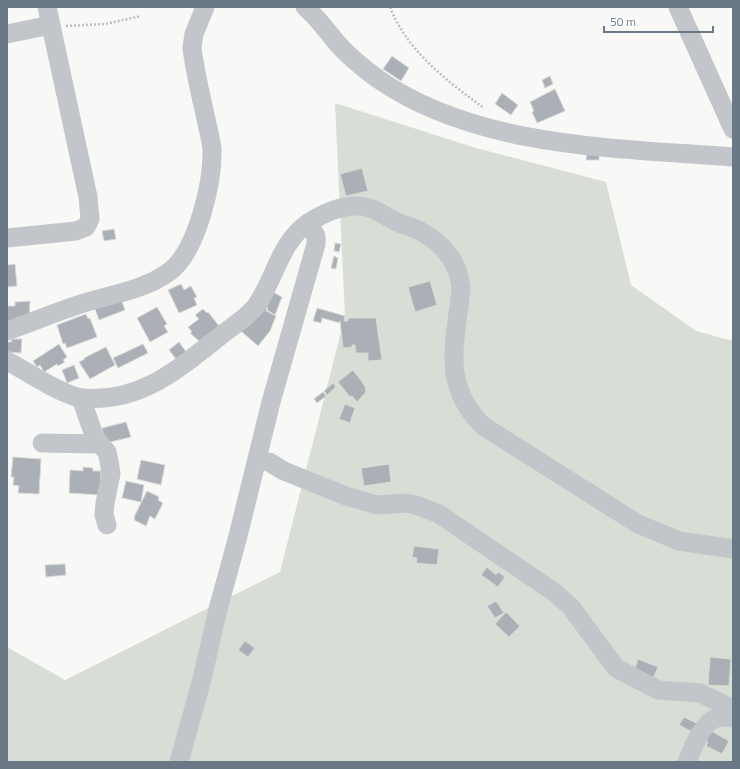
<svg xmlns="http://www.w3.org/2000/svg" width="740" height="769" viewBox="0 0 740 769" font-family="'Titillium Web',sans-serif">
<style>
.green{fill:#d8ddd5}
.building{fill:#aab0b6;stroke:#dadad8}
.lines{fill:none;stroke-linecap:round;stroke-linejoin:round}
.path{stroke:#bcbec1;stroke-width:2.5;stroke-dasharray:2 2;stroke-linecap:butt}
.minor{stroke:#c2c5c9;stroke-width:19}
</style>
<rect width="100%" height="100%" fill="#f8f8f6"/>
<polygon class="green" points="335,103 476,148 606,182 631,285 696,331 733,341 733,762 7,762 7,647 65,680 280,572 345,316"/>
<g class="building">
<polygon points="392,56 409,68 401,81 383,69"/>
<polygon points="550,76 553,84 545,88 542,80"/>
<polygon points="555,89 565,111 537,123 532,112 534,111 530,102"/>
<polygon points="502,93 518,105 511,115 495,104"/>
<polygon points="587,150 599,151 599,160 586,160"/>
<polygon points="362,168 368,191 346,196 340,174"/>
<polygon points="114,229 116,239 104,241 102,231"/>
<polygon points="335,243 341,244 339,252 334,251"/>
<polygon points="334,256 338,258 336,269 331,268"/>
<polygon points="15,264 17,286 7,287 7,265"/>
<polygon points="430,281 437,305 415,312 408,287"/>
<polygon points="181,284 184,290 191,286 197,297 194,298 197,305 179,313 168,290"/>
<polygon points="273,292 282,297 275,315 267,310 268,308 265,306"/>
<polygon points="121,299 125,310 99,320 95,309"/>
<polygon points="30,301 29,318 17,317 16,322 7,323 7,306 15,306 15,302"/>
<polygon points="157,307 167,324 164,326 168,332 150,342 137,318"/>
<polygon points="265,307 267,308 266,311 276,316 270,331 258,346 241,331"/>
<polygon points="317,308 345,316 344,321 348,321 348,318 376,318 382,360 368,361 368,353 356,353 355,345 352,345 352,347 343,348 340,321 340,323 322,318 321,323 313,321"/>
<polygon points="203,309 207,313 208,312 219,326 199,341 190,333 192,332 188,327 199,319 195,315"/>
<polygon points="86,314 88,319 90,318 97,337 67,348 65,343 63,344 57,325"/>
<polygon points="12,339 22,339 21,353 7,352 7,342 11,342"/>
<polygon points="179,342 186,352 176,359 169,350"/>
<polygon points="59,344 67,357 63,360 65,362 58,366 57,364 44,372 40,365 37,367 33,361"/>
<polygon points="143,344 148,353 118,368 113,358"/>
<polygon points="106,347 115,365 90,379 79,362 85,359 84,358"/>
<polygon points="74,365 79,378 67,383 62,370"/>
<polygon points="353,370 365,386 366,392 357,402 352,396 350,397 338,382"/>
<polygon points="333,383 336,387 327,395 324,391"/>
<polygon points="323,392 326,396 317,403 314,399"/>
<polygon points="345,404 355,408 350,423 339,419"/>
<polygon points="126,422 131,437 106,443 102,428"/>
<polygon points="13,457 41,459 39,494 18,493 19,486 13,485 14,477 11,477"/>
<polygon points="141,460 165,465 161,485 137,479"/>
<polygon points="389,464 391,482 364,486 361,468"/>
<polygon points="83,467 93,468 93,471 101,471 100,495 69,493 70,470 83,471"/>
<polygon points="126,481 144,485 141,502 122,498"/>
<polygon points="147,491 159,497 158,500 163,503 155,519 150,516 146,526 134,520 135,518 134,517"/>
<polygon points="414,546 439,549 437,565 416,563 417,558 412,557"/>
<polygon points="65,564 66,575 46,577 45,565"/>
<polygon points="487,567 496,575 498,572 505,577 498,587 481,575"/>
<polygon points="496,601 504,613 495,618 487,606"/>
<polygon points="506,612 520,626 509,637 495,624"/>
<polygon points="245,641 255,648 248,657 238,650"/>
<polygon points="710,657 731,659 729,686 708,685"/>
<polygon points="638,659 658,667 653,679 634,672"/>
<polygon points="684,717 703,726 698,735 679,725"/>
<polygon points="708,729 729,741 722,754 706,746 708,742 703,739"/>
</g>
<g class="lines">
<g class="path">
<path d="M 390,7 C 406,50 448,82 484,108"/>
<polyline points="66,26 105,24 141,16"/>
</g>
<g class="minor">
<path d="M 305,7 C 318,18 326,30 337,43 C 349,57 363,68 378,79 C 477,148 617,148 733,157"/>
<polyline points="678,7 733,129"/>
<polyline points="7,34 51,25"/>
<polyline points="7,238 76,231 86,227 90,219 88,197 47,7"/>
<path d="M 7,331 C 33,322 58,311 84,303 C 113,294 144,290 169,272 C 197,252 213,182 212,149 C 211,139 208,129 206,119 C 201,96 195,72 192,48 L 194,34 L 205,7"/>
<path d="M 7,361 C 25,370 64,397 83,398 C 140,403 177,370 219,337 C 231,327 247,318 256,306 C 275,279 280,242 308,223 C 322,214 340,206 356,206 C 372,206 381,214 395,221 C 403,225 412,227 420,231 C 444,244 459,262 461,289 C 456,342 440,383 483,426 L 638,524 L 679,541 L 733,549"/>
<polyline points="81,398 95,438 107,452 109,461 111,474 105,503 104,515 107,525"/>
<polyline points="42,443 98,444"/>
<polyline points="257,460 269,462 284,471 346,496 377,505 406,503 416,505 439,514 554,592 571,607 616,668 658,690 700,693 733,709"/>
<polyline points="179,762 202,679 218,609 237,540 271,402 316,244 316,236 308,223"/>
<path d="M 687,762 C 692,749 703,721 717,718 C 721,716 728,718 733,718"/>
</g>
</g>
<rect width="740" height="769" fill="none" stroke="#6a7784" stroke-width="16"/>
<path d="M604 26v6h109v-6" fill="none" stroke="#6a7784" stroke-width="2"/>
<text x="610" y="26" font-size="12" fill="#6a7784" stroke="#ffffff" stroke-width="3" paint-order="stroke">50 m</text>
</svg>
